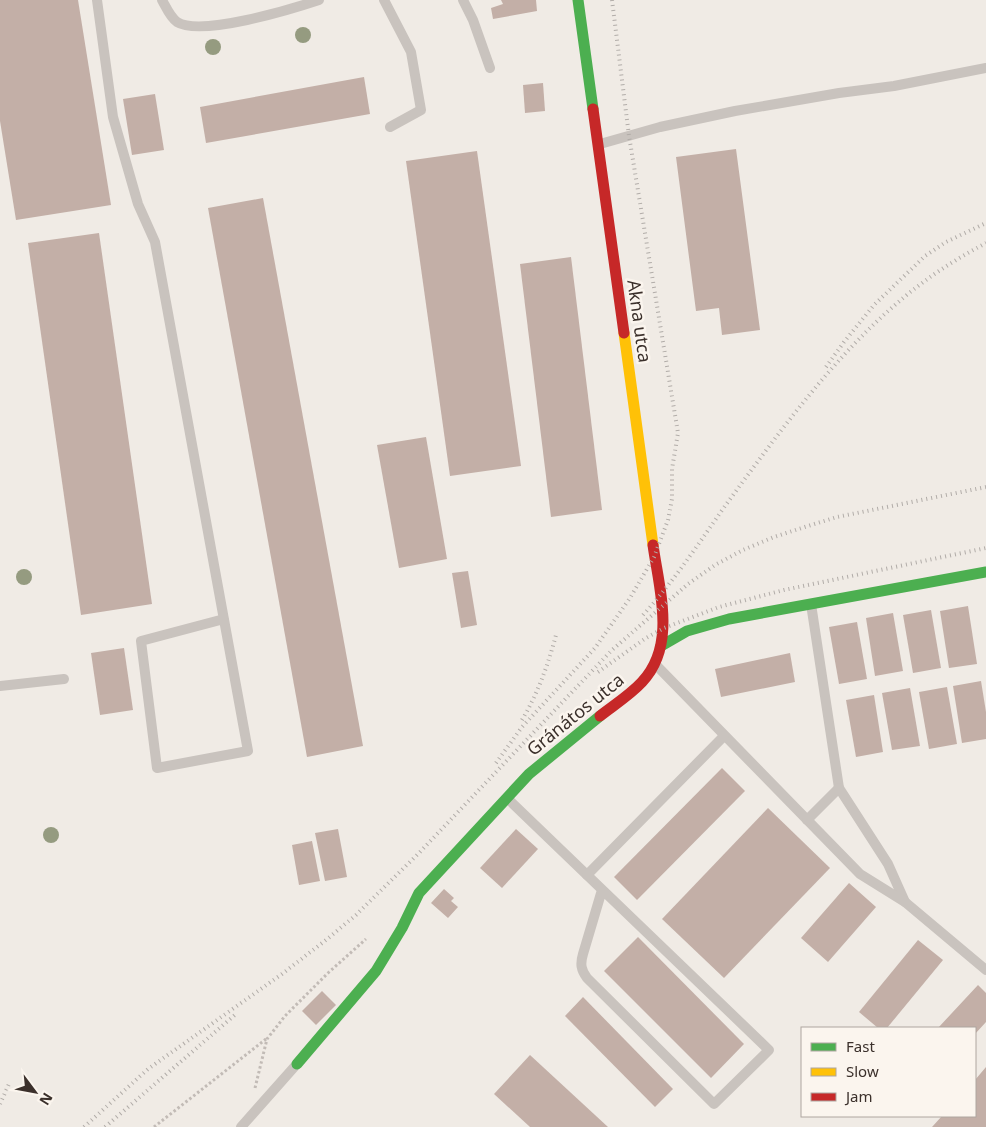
<svg xmlns="http://www.w3.org/2000/svg" width="986" height="1127" viewBox="0 0 986 1127" font-family="'Noto Sans',sans-serif">
<style>
.building{fill:#c3afa7}
.lines{fill:none;stroke-linecap:round;stroke-linejoin:round}
.path{stroke:#c2bbb6;stroke-width:3;stroke-dasharray:2.5 2.5;stroke-linecap:butt}
.lane{stroke:#c9c3be;stroke-width:10}
.fast{stroke:#4caf50;stroke-width:11}
.slow{stroke:#ffc107;stroke-width:11}
.jam{stroke:#c62828;stroke-width:11}
.rail{stroke:#b1aca8;stroke-width:4;stroke-dasharray:1 4;stroke-linecap:butt}
.tree{fill:#959b80}
.labels{text-anchor:middle;dominant-baseline:central;stroke-width:5;stroke-linejoin:round;paint-order:stroke}
.street-label{font-size:18px;fill:#3b302b;stroke:#fbf5ee}
</style>
<rect width="100%" height="100%" fill="#f0ebe5"/>
<g class="building">
<polygon points="0,0 78,0 111,205 16,220 0,121"/>
<polygon points="501,0 536,0 537,11 493,19 491,8 503,4"/>
<polygon points="364,77 370,114 206,143 200,107"/>
<polygon points="543,83 545,111 525,113 523,85"/>
<polygon points="155,94 164,150 132,155 123,99"/>
<polygon points="736,149 760,330 722,335 719,308 696,311 676,157"/>
<polygon points="477,151 521,466 450,476 406,161"/>
<polygon points="263,198 363,746 307,757 208,208"/>
<polygon points="99,233 152,604 81,615 28,243"/>
<polygon points="571,257 602,510 551,517 520,264"/>
<polygon points="426,437 447,559 399,568 377,445"/>
<polygon points="468,571 477,625 461,628 452,573"/>
<polygon points="968,606 977,664 949,668 940,611"/>
<polygon points="931,610 941,668 913,673 903,615"/>
<polygon points="893,613 903,671 875,676 866,618"/>
<polygon points="857,622 867,679 839,684 829,627"/>
<polygon points="124,648 133,710 100,715 91,653"/>
<polygon points="790,653 795,682 721,697 715,669"/>
<polygon points="981,681 986,712 986,739 962,743 953,686"/>
<polygon points="947,687 957,744 929,749 919,692"/>
<polygon points="910,688 920,746 892,750 882,693"/>
<polygon points="874,695 883,752 856,757 846,700"/>
<polygon points="722,768 745,791 637,900 614,877"/>
<polygon points="768,808 830,868 724,978 662,919"/>
<polygon points="338,829 347,877 325,881 315,833"/>
<polygon points="516,829 538,849 502,888 480,868"/>
<polygon points="312,841 320,881 299,885 292,845"/>
<polygon points="849,883 876,907 828,962 801,938"/>
<polygon points="444,889 454,898 451,901 458,907 448,918 431,903"/>
<polygon points="638,937 744,1044 711,1078 604,971"/>
<polygon points="918,940 943,960 887,1028 878,1028 859,1012"/>
<polygon points="978,985 986,993 986,1022 975,1034 975,1028 938,1028"/>
<polygon points="322,991 336,1005 316,1025 302,1011"/>
<polygon points="583,997 673,1089 655,1107 565,1016"/>
<polygon points="530,1055 608,1127 530,1127 494,1094"/>
<polygon points="986,1067 986,1127 932,1127 942,1116 975,1116 975,1080"/>
</g>
<g class="lines">
<g class="path">
<polyline points="255,1088 267,1039 285,1016 328,973 366,939"/>
<polyline points="154,1127 266,1039"/>
</g>
<g class="lane">
<polyline points="97,0 113,117 138,204 155,242 248,751 157,768 141,641 224,619"/>
<path d="M 162,0 C 166,7 170,17 177,22 C 201,37 292,9 319,0"/>
<polyline points="384,0 411,52 421,110 390,127"/>
<polyline points="463,0 473,20 490,68"/>
<polyline points="600,144 660,127 735,111 839,93 894,86 986,68"/>
<polyline points="811,604 839,788 888,864 905,902"/>
<polyline points="655,664 860,874 905,902 986,970"/>
<polyline points="0,686 64,679"/>
<path d="M 508,799 L 769,1050 L 714,1104 L 587,978 C 581,970 580,964 583,954 L 602,890"/>
<polyline points="807,820 839,788"/>
<polyline points="587,875 724,736"/>
<polyline points="241,1127 296,1065"/>
</g>
<g class="fast">
<polyline points="578,0 593,109"/>
<polyline points="661,646 687,631 729,619 986,572"/>
<polyline points="297,1064 376,971 402,928 419,893 529,774 600,716"/>
</g>
<polyline class="slow" points="624,333 653,545"/>
<g class="jam">
<polyline points="593,109 624,333"/>
<path d="M 600,716 C 614,705 630,695 642,682 C 677,645 659,589 653,545"/>
</g>
<g class="rail">
<polyline points="826,367 844,342 874,305 925,256 946,242 986,223"/>
<path d="M 643,615 C 674,581 699,543 725,506 C 788,420 861,318 953,262 C 964,255 975,249 986,243"/>
<polyline points="598,672 646,638 664,628 719,607 784,590 986,548"/>
<path d="M 522,720 C 538,693 548,665 556,635"/>
<polyline points="496,763 522,727 595,648 630,598 654,557 668,520 672,499 672,469 678,433 629,136 612,0"/>
<polyline points="0,1104 9,1084"/>
<polyline points="84,1127 148,1069 282,974 326,940 356,915 419,853 612,650 688,584 715,565 743,550 774,537 811,525 837,517 986,487"/>
<polyline points="105,1127 236,1014"/>
</g>
</g>
<g class="tree">
<circle cx="303" cy="35" r="8"/>
<circle cx="213" cy="47" r="8"/>
<circle cx="24" cy="577" r="8"/>
<circle cx="51" cy="835" r="8"/>
</g>
<g class="labels">
<g class="street-label">
<text transform="translate(640 321) rotate(82)">Akna utca</text>
<text transform="translate(575 714) rotate(-39)">Gránátos utca</text>
</g>
</g>
<rect x="801" y="1027" width="175" height="90" fill="#fbf5ee" stroke="#aea6a0"/>
<rect x="811" y="1043" width="25" height="8" fill="#4caf50" stroke="#aea6a0"/>
<text x="846" y="1052" font-size="15" fill="#3b302b">Fast</text>
<rect x="811" y="1068" width="25" height="8" fill="#ffc107" stroke="#aea6a0"/>
<text x="846" y="1077" font-size="15" fill="#3b302b">Slow</text>
<rect x="811" y="1093" width="25" height="8" fill="#c62828" stroke="#aea6a0"/>
<text x="846" y="1102" font-size="15" fill="#3b302b">Jam</text>
<g transform="translate(35 1092) rotate(122)" stroke="#fbf5ee" stroke-width="4" paint-order="stroke">
<path d="M0-4L9 19L0 12L-9 19Z" fill="#3b302b"/>
<text y="-8" font-size="14" font-weight="bold" text-anchor="middle" fill="#3b302b">N</text>
</g>
</svg>
